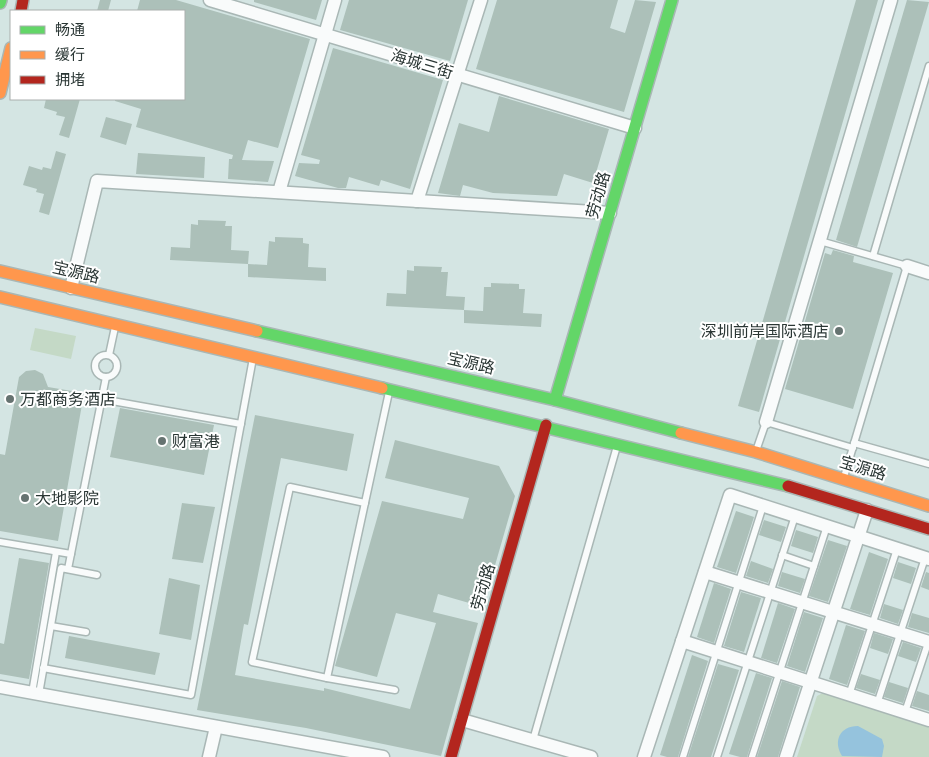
<svg xmlns="http://www.w3.org/2000/svg" width="929" height="757" viewBox="0 0 929 757" font-family="Cabin,'Noto Sans SC',sans-serif">
<style>
.green{fill:#c4d9c6}
.water{fill:#95c3dd}
.building{fill:#acc0b9}
.lines{fill:none;stroke-linecap:round;stroke-linejoin:round}
.lane-casing{stroke:#a9b7b5;stroke-width:9}
.street-casing{stroke:#a9b7b5;stroke-width:15}
.fast-casing{stroke:#a9b7b5;stroke-width:14}
.slow-casing{stroke:#a9b7b5;stroke-width:14}
.jam-casing{stroke:#a9b7b5;stroke-width:14}
.lane{stroke:#f9fbfb;stroke-width:6}
.street{stroke:#f9fbfb;stroke-width:12}
.fast{stroke:#63d668;stroke-width:11}
.slow{stroke:#ff974d;stroke-width:11}
.jam{stroke:#b3261e;stroke-width:11}
.poi-dot{fill:#667371;stroke:#fff;stroke-width:2}
.labels{text-anchor:middle;dominant-baseline:central;stroke-width:4;stroke-linejoin:round;paint-order:stroke}
.street-label{font-size:16px;fill:#2a3634;stroke:#fff}
.poi-label{font-size:16px;fill:#2a3634;stroke:#fff;text-anchor:start}
</style>
<rect width="100%" height="100%" fill="#d4e5e3"/>
<g class="green">
<polygon points="35,328 76,336 71,359 30,350"/>
<polygon points="823,693 929,727 929,757 797,757 817,696"/>
</g>
<path class="water" d="M 858,726 L 882,739 L 884,746 L 882,757 L 842,756 C 833,742 839,726 858,726 Z"/>
<g class="building">
<polygon points="100,0 111,0 108,11 97,11"/>
<polygon points="140,0 176,0 310,39 278,148 248,140 242,160 274,161 268,182 228,179 229,159 232,159 233,155 136,127 141,109 115,101 115,99 184,99 184,11 137,11"/>
<polygon points="254,0 322,0 316,20 254,2"/>
<polygon points="349,0 468,0 450,61 340,30"/>
<polygon points="497,0 618,0 610,28 625,33 635,0 656,2 624,112 476,69"/>
<polygon points="856,0 878,0 759,412 738,406"/>
<polygon points="907,0 929,2 857,247 836,240"/>
<polygon points="333,48 443,80 410,189 381,180 379,186 349,177 346,188 338,188 295,176 299,163 319,164 320,160 301,155"/>
<polygon points="499,96 609,129 593,183 564,174 557,196 493,193 463,185 460,196 438,193 459,123 489,132"/>
<polygon points="46,99 80,99 69,138 59,135 65,117 56,115 57,112 44,108"/>
<polygon points="106,117 132,124 126,145 100,137"/>
<polygon points="56,151 66,154 49,215 39,212 44,194 36,192 37,189 23,185 29,166 42,170 43,167 51,169"/>
<polygon points="138,153 205,157 204,178 136,174"/>
<polygon points="198,220 226,221 225,226 232,226 231,250 249,251 248,264 170,260 171,247 190,248 191,224 198,225"/>
<polygon points="275,237 303,238 303,243 309,244 308,267 326,268 326,281 248,277 248,264 267,265 269,241 275,242"/>
<polygon points="833,250 854,256 853,262 893,273 853,409 785,389 825,253 831,255"/>
<polygon points="414,266 442,267 441,272 448,272 446,296 465,297 464,310 386,306 387,293 406,294 407,270 414,271"/>
<polygon points="491,283 519,284 519,289 525,289 523,313 542,314 541,327 464,323 464,310 483,311 484,287 491,287"/>
<polygon points="35,370 43,374 48,387 84,393 58,541 0,531 0,454 5,455 19,377 26,371"/>
<polygon points="120,408 214,425 204,475 110,457"/>
<polygon points="255,415 354,434 347,471 281,458 248,625 244,624 235,675 324,691 324,688 410,709 436,623 396,613 377,677 335,666 382,501 463,519 469,498 385,478 395,440 499,466 515,496 483,607 438,594 433,612 478,623 441,756 306,728 197,710"/>
<polygon points="182,503 215,507 203,563 172,559"/>
<polygon points="736,511 754,517 736,573 717,567"/>
<polygon points="764,520 786,527 781,542 759,535"/>
<polygon points="796,530 818,537 813,553 791,546"/>
<polygon points="828,540 847,546 828,602 809,596"/>
<polygon points="869,552 888,559 870,615 850,609"/>
<polygon points="19,558 49,563 29,679 0,674 0,643 4,644"/>
<polygon points="751,561 773,569 768,583 746,576"/>
<polygon points="898,562 916,568 911,584 893,578"/>
<polygon points="782,572 805,579 800,593 778,586"/>
<polygon points="926,572 929,573 929,590 921,587"/>
<polygon points="169,578 200,585 191,640 159,634"/>
<polygon points="714,583 731,589 714,643 697,637"/>
<polygon points="741,592 761,598 744,652 724,646"/>
<polygon points="778,603 795,609 777,663 761,658"/>
<polygon points="884,604 903,610 898,624 880,618"/>
<polygon points="804,612 823,618 805,672 787,666"/>
<polygon points="912,613 929,618 929,633 908,627"/>
<polygon points="846,625 865,631 847,685 829,679"/>
<polygon points="874,633 893,639 888,654 870,648"/>
<polygon points="69,636 160,653 155,675 65,658"/>
<polygon points="903,642 921,648 916,662 898,656"/>
<polygon points="692,655 708,661 678,757 667,757 660,755"/>
<polygon points="718,664 739,670 719,733 711,757 688,757"/>
<polygon points="756,673 772,678 747,757 740,757 729,754"/>
<polygon points="861,674 880,680 875,694 856,688"/>
<polygon points="782,681 800,687 778,757 757,757"/>
<polygon points="889,682 908,688 903,703 884,697"/>
<polygon points="917,691 929,695 929,711 912,706"/>
</g>
<g class="lines">
<g class="lane-casing">
<g id="lane">
<polyline points="820,241 907,266 844,477"/>
<polyline points="873,256 929,66"/>
<circle cx="106" cy="366" r="11"/>
<polyline points="109,355 115,327"/>
<polyline points="389,392 327,678 395,690"/>
<polyline points="101,399 241,424"/>
<polyline points="854,443 929,464"/>
<polyline points="756,451 766,422 853,448"/>
<polyline points="0,542 71,554"/>
<polyline points="782,555 814,566"/>
<polyline points="68,569 106,377"/>
<polyline points="51,626 86,632"/>
<polyline points="43,668 191,695 253,358"/>
<polyline points="327,678 252,662 290,487 365,503"/>
<polyline points="32,693 56,552"/>
<polyline points="39,694 61,568 97,575"/>
<polyline points="849,695 897,549"/>
<polyline points="877,704 925,558"/>
<polyline points="905,712 929,640"/>
<polyline points="533,740 617,446"/>
<polyline points="683,757 763,506"/>
<polyline points="717,757 795,516"/>
<polyline points="752,757 827,526"/>
</g>
</g>
<g class="street-casing">
<g id="street">
<polyline points="210,0 635,128"/>
<polyline points="279,192 335,0"/>
<polyline points="417,201 481,0"/>
<polyline points="907,266 929,273"/>
<polyline points="71,288 97,181 610,213"/>
<polyline points="766,422 891,0"/>
<polyline points="705,572 929,642"/>
<polyline points="682,641 929,720"/>
<polyline points="0,687 383,757"/>
<polyline points="462,720 591,757"/>
<polyline points="209,757 216,727"/>
<polyline points="644,757 730,495 929,559"/>
<polyline points="786,757 867,510"/>
</g>
</g>
<g class="fast-casing">
<g id="fast">
<polyline points="0,3 1,0"/>
<polyline points="257,331 555,400 681,433"/>
<polyline points="382,388 788,486"/>
<polyline points="555,400 672,0"/>
</g>
</g>
<g class="slow-casing">
<g id="slow">
<polyline points="0,93 11,48"/>
<polyline points="0,271 257,331"/>
<polyline points="0,297 382,388"/>
<polyline points="681,433 756,452 929,506"/>
</g>
</g>
<g class="jam-casing">
<g id="jam">
<polyline points="21,11 23,0"/>
<polyline points="788,486 929,529"/>
<polyline points="451,757 546,425"/>
</g>
</g>
<use href="#lane" class="lane"/>
<use href="#street" class="street"/>
<use href="#fast" class="fast"/>
<use href="#slow" class="slow"/>
<use href="#jam" class="jam"/>
</g>
<g class="poi-dot">
<circle cx="839" cy="331" r="5"/>
<circle cx="10" cy="399" r="5"/>
<circle cx="162" cy="441" r="5"/>
<circle cx="25" cy="498" r="5"/>
</g>
<g class="labels">
<g class="street-label">
<text transform="translate(422 64) rotate(17)">海城三街</text>
<text transform="translate(598 195) rotate(-74)">劳动路</text>
<text transform="translate(76 272) rotate(13)">宝源路</text>
<text transform="translate(471 363) rotate(13)">宝源路</text>
<text transform="translate(863 468) rotate(17)">宝源路</text>
<text transform="translate(483 587) rotate(-74)">劳动路</text>
</g>
<g class="poi-label">
<text x="829" y="331" text-anchor="end">深圳前岸国际酒店</text>
<text x="20" y="399">万都商务酒店</text>
<text x="172" y="441">财富港</text>
<text x="35" y="498">大地影院</text>
</g>
</g>
<rect x="10" y="10" width="175" height="90" fill="#ffffff" stroke="#aaafae"/>
<rect x="20" y="26" width="25" height="8" fill="#63d668" stroke="#aaafae"/>
<text x="55" y="35" font-size="15" fill="#2a3634">畅通</text>
<rect x="20" y="51" width="25" height="8" fill="#ff974d" stroke="#aaafae"/>
<text x="55" y="60" font-size="15" fill="#2a3634">缓行</text>
<rect x="20" y="76" width="25" height="8" fill="#b3261e" stroke="#aaafae"/>
<text x="55" y="85" font-size="15" fill="#2a3634">拥堵</text>
</svg>
